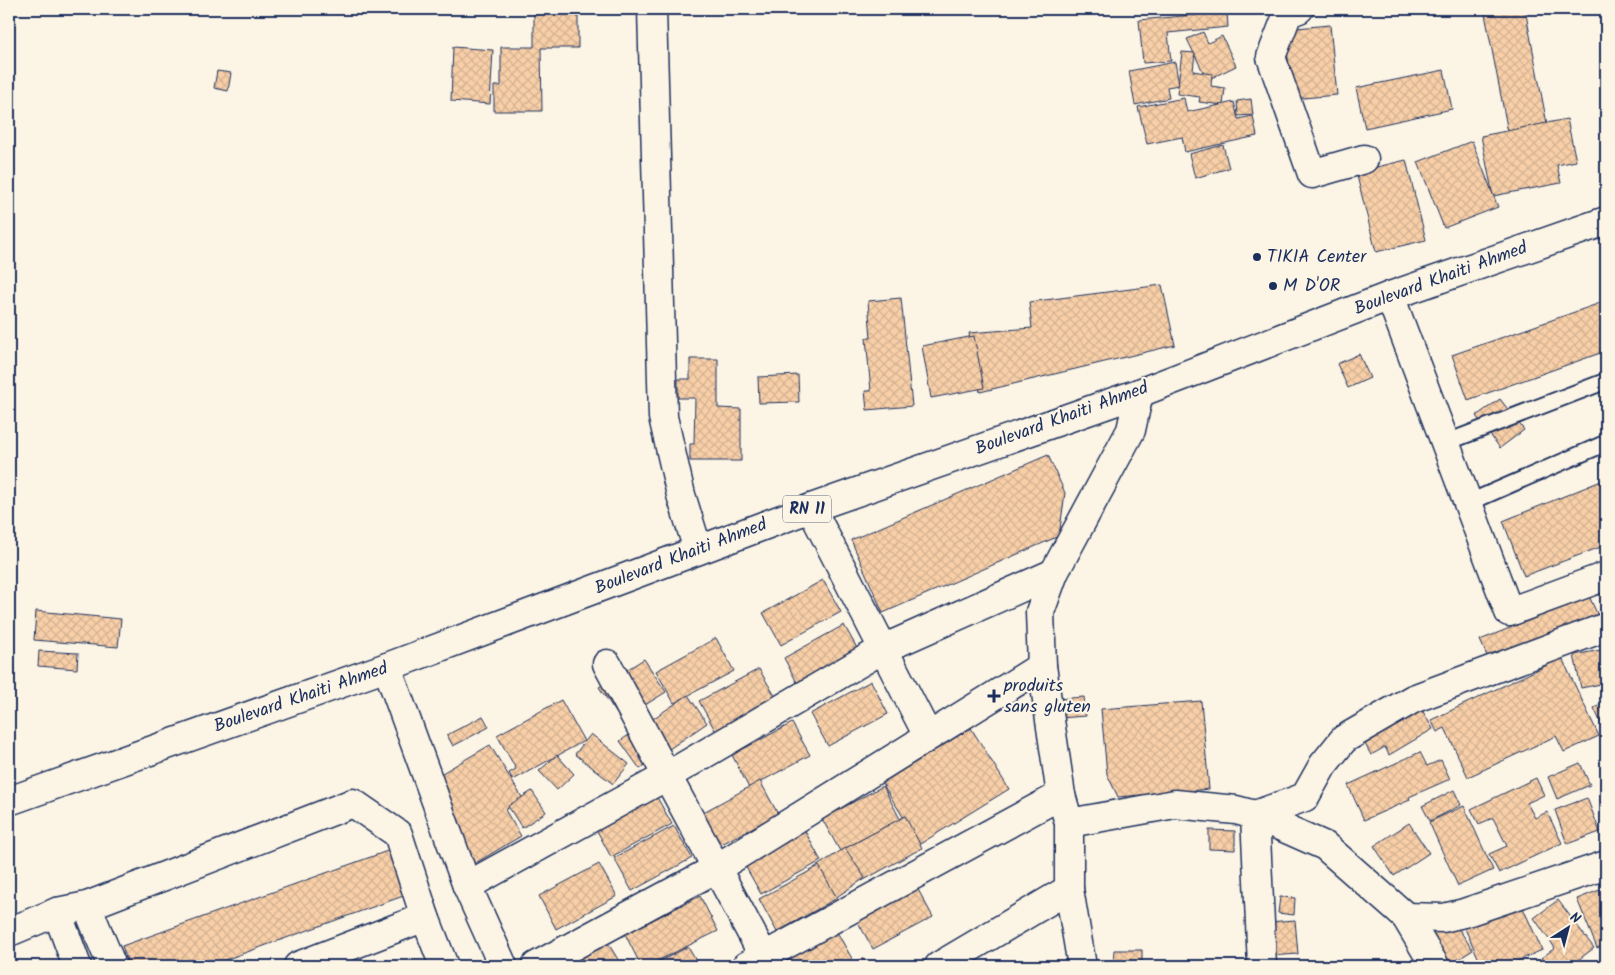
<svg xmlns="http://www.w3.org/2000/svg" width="1615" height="975" viewBox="0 0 1615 975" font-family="Kalam,sans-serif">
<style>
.building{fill:url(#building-cross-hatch);stroke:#1b2f5e}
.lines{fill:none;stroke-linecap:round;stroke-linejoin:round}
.lane-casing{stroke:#1b2f5e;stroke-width:19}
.street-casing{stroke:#1b2f5e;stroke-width:31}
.secondary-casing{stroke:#1b2f5e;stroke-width:31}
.highway-casing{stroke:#1b2f5e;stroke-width:31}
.lane{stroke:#fcf5e5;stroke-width:15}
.street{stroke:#fcf5e5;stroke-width:28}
.secondary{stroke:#fcf5e5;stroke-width:28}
.highway{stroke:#fcf5e5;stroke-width:28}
.poi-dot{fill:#1b2f5e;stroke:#fcf5e5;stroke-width:2}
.labels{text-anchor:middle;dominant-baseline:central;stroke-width:4.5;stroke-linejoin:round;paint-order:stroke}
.shield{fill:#fcf5e5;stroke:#5e6a86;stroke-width:1}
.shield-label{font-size:16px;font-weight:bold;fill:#1b2f5e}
.poi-label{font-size:18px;fill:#1b2f5e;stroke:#fcf5e5;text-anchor:start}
.street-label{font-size:18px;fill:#1b2f5e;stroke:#fcf5e5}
</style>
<defs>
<pattern id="building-cross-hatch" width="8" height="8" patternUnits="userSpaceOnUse" patternTransform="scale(1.25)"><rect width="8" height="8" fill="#f8cfa7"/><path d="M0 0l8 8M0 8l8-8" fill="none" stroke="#d4b292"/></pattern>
</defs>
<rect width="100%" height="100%" fill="#fcf5e5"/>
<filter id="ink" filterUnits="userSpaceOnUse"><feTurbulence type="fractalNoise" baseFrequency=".02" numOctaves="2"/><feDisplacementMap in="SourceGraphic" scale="10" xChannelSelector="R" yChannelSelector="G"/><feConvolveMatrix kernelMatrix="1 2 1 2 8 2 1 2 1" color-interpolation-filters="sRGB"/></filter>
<g filter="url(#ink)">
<g class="building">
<polygon points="534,9 581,9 581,13 578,13 578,48 541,48 542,111 494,111 494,86 501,86 501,47 534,47"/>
<polygon points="1484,9 1525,9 1547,124 1508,132"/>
<polygon points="1227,12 1228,27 1168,33 1171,61 1143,63 1139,20"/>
<polygon points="1330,25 1337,95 1292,99 1285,29"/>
<polygon points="1203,32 1208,43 1222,36 1236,66 1207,80 1187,39"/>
<polygon points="453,47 493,50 490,104 451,101"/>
<polygon points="1182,52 1195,53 1193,71 1212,74 1211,86 1225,88 1223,105 1199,102 1200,97 1177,94"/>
<polygon points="1175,62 1179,85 1167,87 1169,98 1135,105 1129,71"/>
<polygon points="1444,70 1452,109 1365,128 1356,88"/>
<polygon points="217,71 231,73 228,91 214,88"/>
<polygon points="1184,98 1187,112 1234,102 1238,119 1253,116 1257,136 1185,152 1182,137 1147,144 1138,107"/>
<polygon points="1251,99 1253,115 1238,116 1237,101"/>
<polygon points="1567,119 1576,161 1557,165 1561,183 1493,196 1481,136"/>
<polygon points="1472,141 1498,207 1444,228 1418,162"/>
<polygon points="1223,145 1229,168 1195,178 1189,154"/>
<polygon points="1406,160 1426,240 1376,252 1356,172"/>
<polygon points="1162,285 1175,345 980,392 969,333 1032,328 1029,302"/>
<polygon points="901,298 912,406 867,410 865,391 871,391 866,338 871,338 868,301"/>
<polygon points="1606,301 1606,351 1468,400 1452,355"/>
<polygon points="974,336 984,388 931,398 922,346"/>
<polygon points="1359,354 1370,378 1348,388 1337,364"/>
<polygon points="690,359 718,359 718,408 741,409 741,461 690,461 690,444 694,444 695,398 678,398 678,379 690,379"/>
<polygon points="798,375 799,402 759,403 758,377"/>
<polygon points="1500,399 1524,430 1500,448 1476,416"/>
<polygon points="1048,455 1065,493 1059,536 883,613 851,540"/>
<polygon points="1606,479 1606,545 1524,576 1503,521"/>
<polygon points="823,580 841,612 781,645 763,613"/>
<polygon points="1589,596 1600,620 1491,665 1480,640"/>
<polygon points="36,611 121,619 118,647 34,640"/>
<polygon points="844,625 862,657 801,690 784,658"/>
<polygon points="716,638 734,671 674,703 656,671"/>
<polygon points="1606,649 1606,683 1581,688 1574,655"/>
<polygon points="39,651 78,653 77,669 38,666"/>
<polygon points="1562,658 1599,736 1564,752 1556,736 1468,777 1445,728 1437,732 1431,720"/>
<polygon points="644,659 666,692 621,720 599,687"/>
<polygon points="759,669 778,701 717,734 699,701"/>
<polygon points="871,681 888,714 828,746 810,714"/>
<polygon points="688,695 707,723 640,769 620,741"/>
<polygon points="1084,697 1086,716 1060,718 1058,699"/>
<polygon points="561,700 584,741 513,780 509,773 516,769 497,735"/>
<polygon points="1201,701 1209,789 1118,797 1107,774 1101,709"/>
<polygon points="1606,702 1606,734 1594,708"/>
<polygon points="1422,710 1433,729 1389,755 1385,747 1371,755 1365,744"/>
<polygon points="483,716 489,727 453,746 447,735"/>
<polygon points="792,723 810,755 749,788 732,755"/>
<polygon points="971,728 1009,789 920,844 882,783"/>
<polygon points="591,734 629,764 613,784 575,754"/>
<polygon points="490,745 523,799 505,810 521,836 469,867 420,786"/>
<polygon points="1420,752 1427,766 1441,760 1450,779 1409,797 1410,800 1364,820 1348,785"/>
<polygon points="557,755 574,774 557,790 539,771"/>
<polygon points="1580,763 1590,785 1557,799 1548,777"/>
<polygon points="1536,778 1544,795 1527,803 1535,818 1547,812 1562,843 1499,873 1489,854 1507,846 1493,818 1479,824 1471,809"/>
<polygon points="760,781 778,814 718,846 700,814"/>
<polygon points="883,786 900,819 840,851 822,819"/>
<polygon points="1454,790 1461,805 1430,821 1422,806"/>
<polygon points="532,791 546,812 522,828 508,806"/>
<polygon points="654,792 672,824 611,857 594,825"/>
<polygon points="1587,798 1600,832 1567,844 1555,810"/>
<polygon points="1464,806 1493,870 1458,886 1429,822"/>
<polygon points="905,816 922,848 862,881 844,849"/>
<polygon points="1409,823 1429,853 1394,876 1374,846"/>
<polygon points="674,826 692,858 632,891 614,858"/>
<polygon points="804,829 821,861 761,894 743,862"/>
<polygon points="1209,830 1235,831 1235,850 1209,849"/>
<polygon points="845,848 865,878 835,898 814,868"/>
<polygon points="393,849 409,894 208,966 129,966 122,946"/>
<polygon points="599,864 617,896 556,929 539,896"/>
<polygon points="819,866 837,898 777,932 759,899"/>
<polygon points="915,884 933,917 873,949 855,917"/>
<polygon points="1602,889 1606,900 1606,944 1597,948 1577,899"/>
<polygon points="1517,895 1542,950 1506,966 1482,966 1461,920"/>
<polygon points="700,896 718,931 647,966 641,966 625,934"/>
<polygon points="1280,897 1295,898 1294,915 1278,913"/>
<polygon points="1558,900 1594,948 1578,960 1582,966 1547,966 1541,958 1555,948 1534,918"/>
<polygon points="1452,919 1473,950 1448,966 1411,946"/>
<polygon points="1295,920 1298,954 1257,957 1255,923"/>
<polygon points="600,930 622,966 539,966"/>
<polygon points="837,932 855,964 851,966 778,966 777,965"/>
<polygon points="688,947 699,966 650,966"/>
<polygon points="1114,950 1142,950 1142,966 1113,966"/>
<polygon points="863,958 867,966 847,966"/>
</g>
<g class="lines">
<g class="lane-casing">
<g id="lane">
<polyline points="1445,443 1606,381"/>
<polyline points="1468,503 1606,443"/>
</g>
</g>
<g class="street-casing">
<g id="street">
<polyline points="1299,9 1288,13 1271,57 1312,174 1364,159"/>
<polyline points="1390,296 1509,612 1606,576"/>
<polyline points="811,508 928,736"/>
<polyline points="607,664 769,966"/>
<polyline points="387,667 467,886 503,966"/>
<polyline points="1069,823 1175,804 1236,810 1255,815 1325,846 1406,917 1435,966"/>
<polyline points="467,886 667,776 883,649 1054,573"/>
<polyline points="87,906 112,966"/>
<polyline points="57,912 77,966"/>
<polyline points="1406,917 1443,918 1464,913 1606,865"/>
<polyline points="9,932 57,912 87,906 353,803 398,834 425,917 444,966"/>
<polyline points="298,966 425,917"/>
<polyline points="536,966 717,868 1042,666"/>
<polyline points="746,966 1061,795"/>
<polyline points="939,966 1069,889"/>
<polyline points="1082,966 1069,889 1069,823 1061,795 1042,666 1040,612 1054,573 1131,430 1139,393"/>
<polyline points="1262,966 1255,815 1305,797 1323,765 1344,739 1413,699 1606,627"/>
</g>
</g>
<g class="secondary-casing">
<polyline id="secondary" points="652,9 663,417 681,495 698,550"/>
</g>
<g class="highway-casing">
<polyline id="highway" points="9,801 387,667 811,508 1139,393 1390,296 1606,221"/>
</g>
<use href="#lane" class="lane"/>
<use href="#street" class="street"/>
<use href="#secondary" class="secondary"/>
<use href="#highway" class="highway"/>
</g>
</g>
<g class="poi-dot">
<circle cx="1257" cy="257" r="5"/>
<circle cx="1273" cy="286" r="5"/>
<path d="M991.5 688.5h5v5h5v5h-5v5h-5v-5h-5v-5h5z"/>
</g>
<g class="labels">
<rect class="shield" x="783" y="495.5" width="48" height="27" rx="4"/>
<g class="shield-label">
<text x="807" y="509">RN 11</text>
</g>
<g class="poi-label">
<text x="1267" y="257">TIKIA Center</text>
<text x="1283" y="286">M D'OR</text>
<text x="1004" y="686">produits<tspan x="1004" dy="21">sans gluten</tspan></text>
</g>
<g class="street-label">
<text transform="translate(1441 279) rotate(-20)">Boulevard Khaiti Ahmed</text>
<text transform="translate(1062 419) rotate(-20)">Boulevard Khaiti Ahmed</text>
<text transform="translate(681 557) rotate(-21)">Boulevard Khaiti Ahmed</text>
<text transform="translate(301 698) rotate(-19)">Boulevard Khaiti Ahmed</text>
</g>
</g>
<rect width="1615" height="975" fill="none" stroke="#fcf5e5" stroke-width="30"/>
<rect x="15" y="15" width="1585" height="945" fill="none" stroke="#1b2f5e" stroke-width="2" filter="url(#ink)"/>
<g transform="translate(1568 928) rotate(36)" stroke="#fcf5e5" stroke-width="4" paint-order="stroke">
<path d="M0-4L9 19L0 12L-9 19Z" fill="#1b2f5e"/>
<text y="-8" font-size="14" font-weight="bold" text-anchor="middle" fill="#1b2f5e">N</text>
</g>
</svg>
